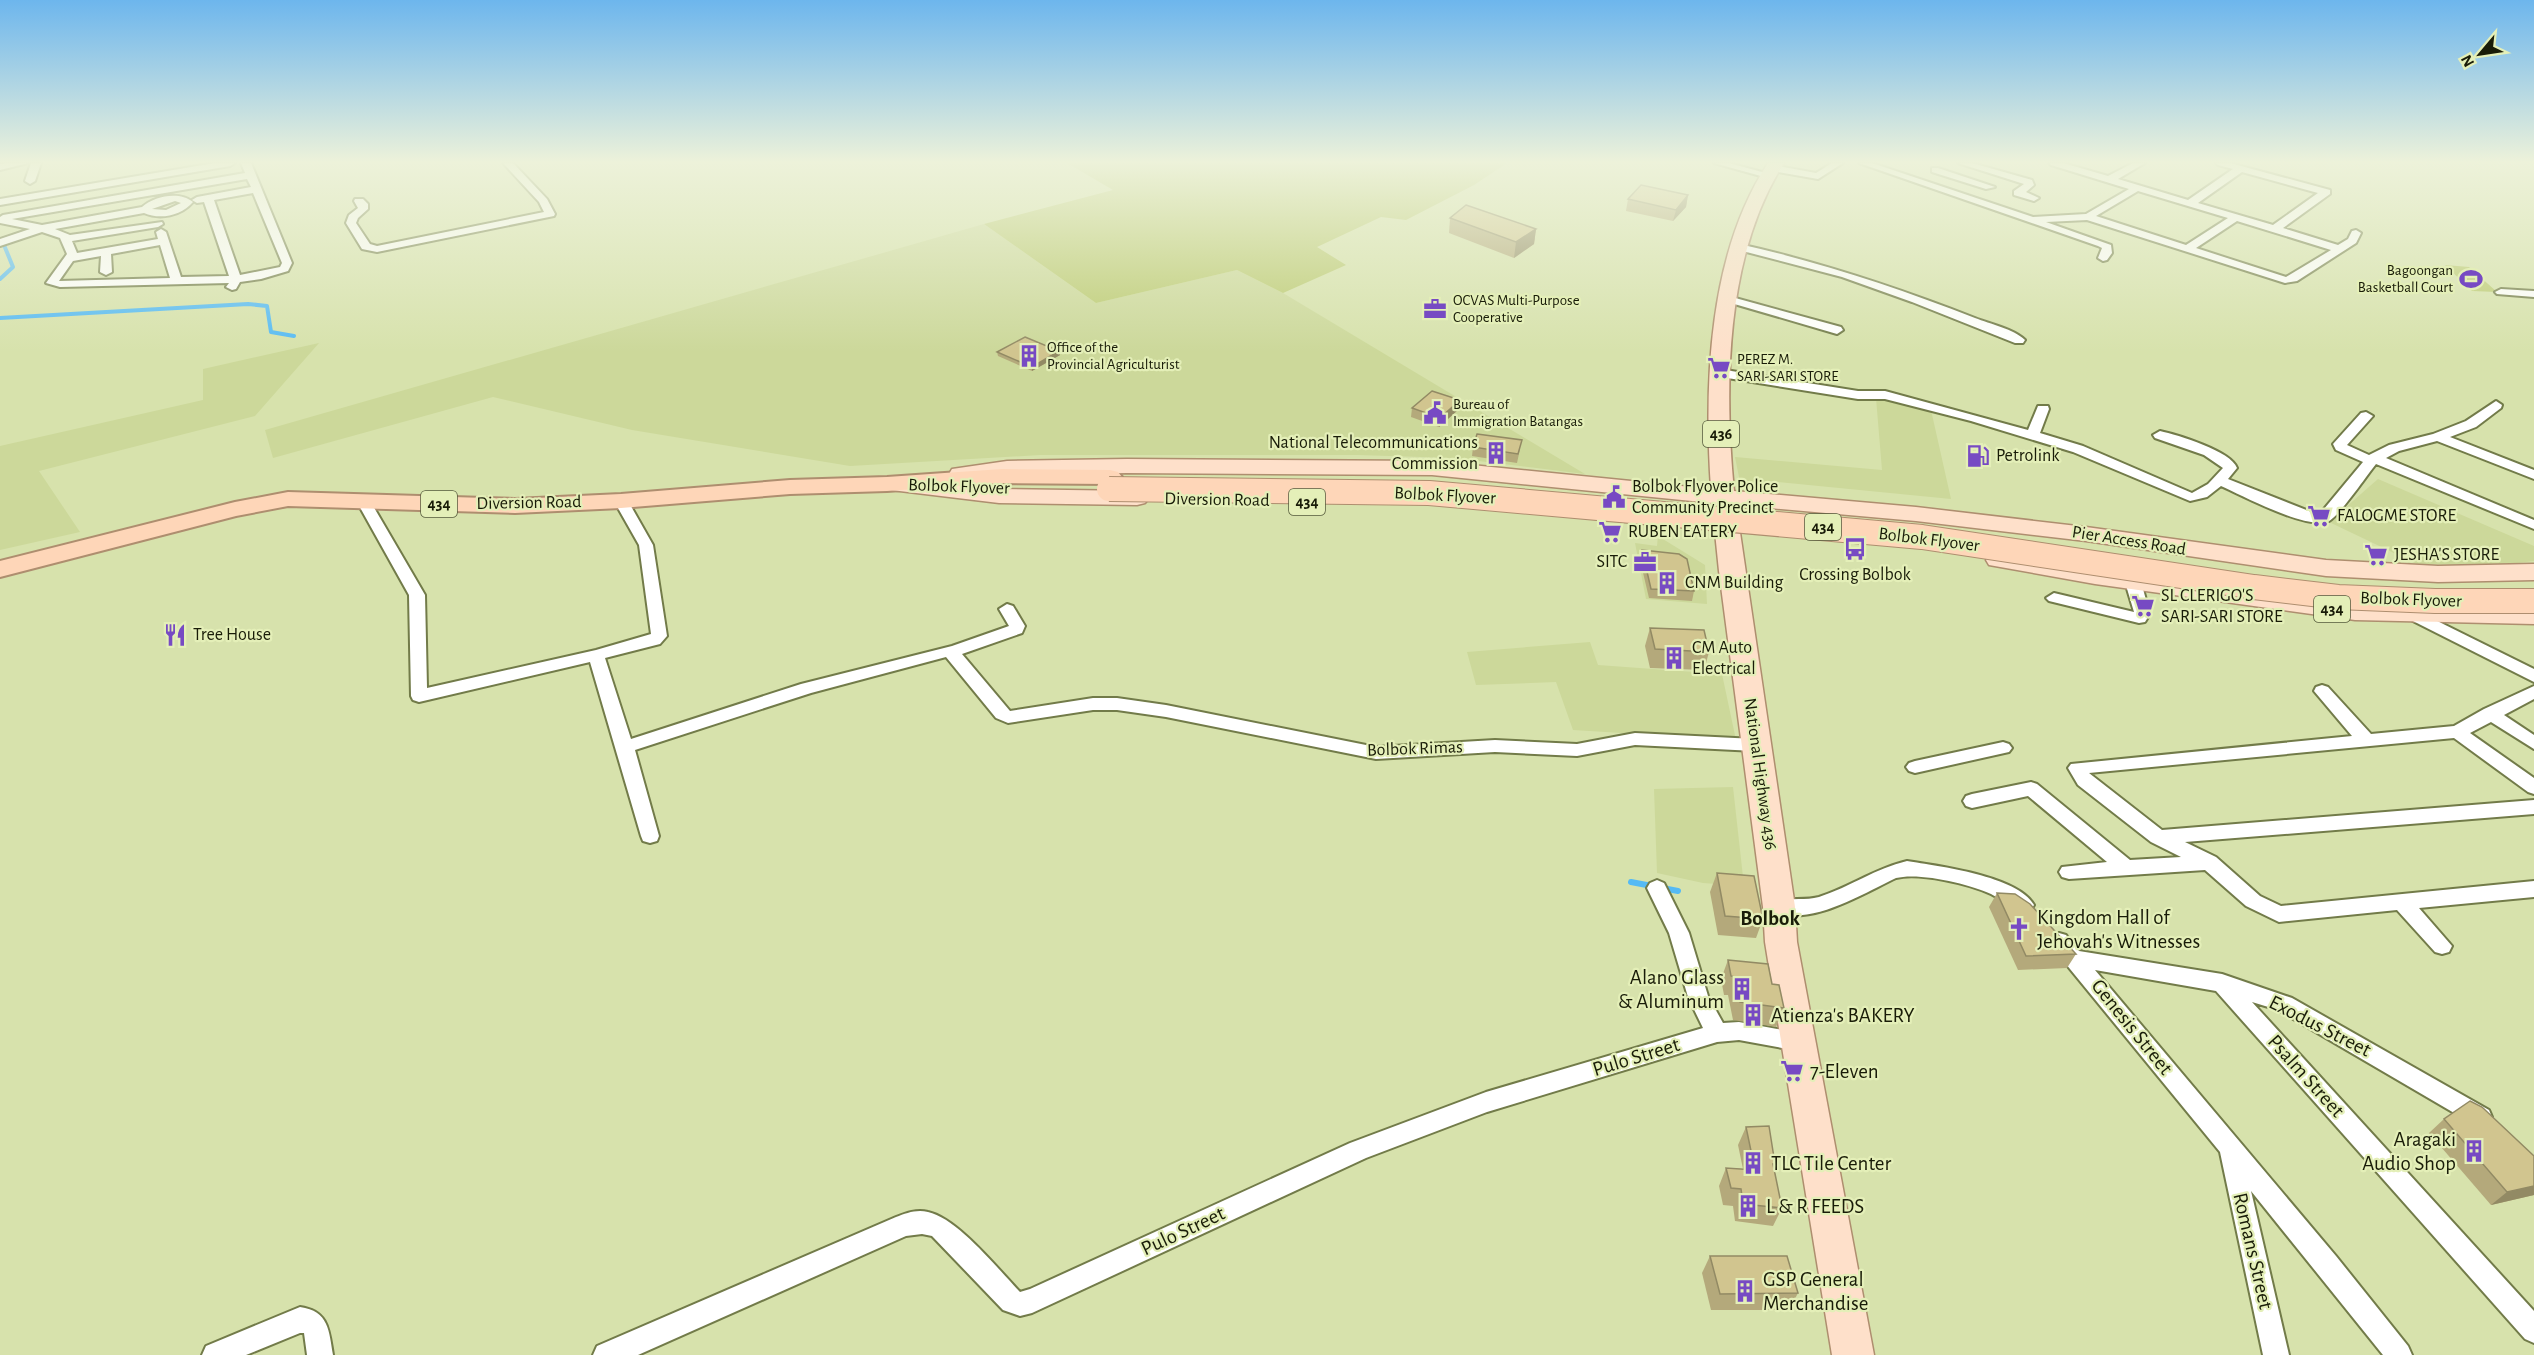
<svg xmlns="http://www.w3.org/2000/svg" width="2534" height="1355" viewBox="0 0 2534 1355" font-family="'Alegreya Sans',sans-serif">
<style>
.built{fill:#ccd89a}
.green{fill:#bbca71}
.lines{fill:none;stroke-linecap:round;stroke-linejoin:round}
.stream-far1{stroke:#55baf4;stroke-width:4}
.stream{stroke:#55baf4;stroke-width:6}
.minor-casing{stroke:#727b49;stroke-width:4}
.primary-casing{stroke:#ae8e6f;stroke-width:3}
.trunk-casing{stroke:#ae8e6f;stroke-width:4}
.minor{fill:#fff;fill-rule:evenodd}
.primary{fill:#fee0ca;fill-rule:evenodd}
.trunk{fill:#fed6b8;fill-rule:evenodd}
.trunk-bridge-casing{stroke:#ae8e6f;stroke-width:26;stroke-linecap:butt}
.trunk-bridge{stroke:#fed6b8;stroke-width:24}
.wall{fill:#b4a97b}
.shaded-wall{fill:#928a64}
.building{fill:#d1c58f;stroke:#928a64;stroke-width:1.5}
.labels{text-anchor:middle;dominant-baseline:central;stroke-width:4.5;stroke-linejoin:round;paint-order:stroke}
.far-poi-label{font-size:15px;fill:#191c08;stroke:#e4efb8;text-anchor:start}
.shield{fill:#e4efb8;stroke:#565b3d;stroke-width:1.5}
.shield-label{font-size:16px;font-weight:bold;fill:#191c08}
.poi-label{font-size:18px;fill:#191c08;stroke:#e4efb8;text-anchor:start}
.street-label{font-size:18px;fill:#191c08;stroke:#e4efb8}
.near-poi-label{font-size:21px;fill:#191c08;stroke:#e4efb8;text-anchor:start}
.quarter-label{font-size:21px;font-weight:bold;fill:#191c08;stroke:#e4efb8}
.near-street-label{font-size:21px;fill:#191c08;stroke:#e4efb8}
</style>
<rect width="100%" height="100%" fill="#d7e2ac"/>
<g class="built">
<polygon points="984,224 1096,303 1237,270 1283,293 1585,474 1454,458 1358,455 1040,455 850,466 632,430 493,397 273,458 265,430"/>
<polygon points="319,343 255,416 39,471 80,532 0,550 0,446 203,400 203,369"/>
<polygon points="1883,397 1931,410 1951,499 1767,481 1767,485 1740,482 1735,457 1882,470 1876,398"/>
<polygon points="2378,479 2534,546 2534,561 2501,565 2417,564 2329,522"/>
<polygon points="1658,536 1705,565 1707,604 1646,599 1635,543 1657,546"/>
<polygon points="1590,642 1598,665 1722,674 1736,740 1573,730 1556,682 1476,685 1467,652"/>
<polygon points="1733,787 1744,886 1703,883 1657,873 1654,789"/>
</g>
<g class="green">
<polygon points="1067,163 1507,163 1474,185 1406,220 1381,217 1317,247 1346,265 1283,293 1237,270 1096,303 984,224 1113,190"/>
<polygon points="2445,265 2469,267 2497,292 2472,291"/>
</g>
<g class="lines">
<g class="stream-far1">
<polyline points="0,279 13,267 4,245"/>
<polyline points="0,318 248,304 267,306 271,332 294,336"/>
</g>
<polyline class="stream" points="1631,882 1678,891"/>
<g class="minor-casing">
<g id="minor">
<polygon points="9,163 28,163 0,170 0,164"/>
<polygon points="31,163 41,163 35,181 30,184 25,181"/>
<polygon points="215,163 235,163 230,166 0,205 0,199"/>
<path d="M 241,163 L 251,163 L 292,263 L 288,271 L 261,279 L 240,282 L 236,289 L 232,290 L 226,287 L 229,283 L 60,287 L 46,283 L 67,254 L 60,238 L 42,232 L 0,246 L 0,239 L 30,229 L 0,223 L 0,217 L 3,215 L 245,173 ZM 247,179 L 251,187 L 197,197 L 192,200 L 197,203 L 204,202 L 229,276 L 181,277 L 166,232 L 161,229 L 156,232 L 158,239 L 77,253 L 72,241 L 158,227 L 163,224 L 162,222 L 70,235 L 55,229 L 144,213 C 160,220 181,216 193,202 C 179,191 155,196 142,207 L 42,225 L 12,219 ZM 253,193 L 282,263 L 280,267 L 240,275 L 214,200 ZM 175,201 L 181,203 L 166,210 L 152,209 ZM 160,245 L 170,278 L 59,281 L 73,261 L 101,256 L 100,272 L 106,275 L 112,272 L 111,254 Z"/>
<polygon points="503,163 513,163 547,199 555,214 554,216 377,252 362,249 346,223 349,215 358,208 354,201 355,199 363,199 368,204 368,209 358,218 356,223 370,244 377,246 544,212 539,202"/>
<polygon points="1714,163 1729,163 1773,175 1768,178"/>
<polygon points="1832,163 1843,163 1818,179 1773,171 1768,168 1773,165 1816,173"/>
<path d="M 1859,163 L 1872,163 L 2033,217 L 2086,214 L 2129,189 L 2051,165 L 2049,163 L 2063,163 L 2108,176 L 2133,163 L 2145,163 L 2118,179 L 2188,200 L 2233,169 L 2218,165 L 2216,163 L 2230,163 L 2330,190 L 2330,194 L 2283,228 L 2338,245 L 2348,239 L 2352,231 L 2356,230 L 2361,233 L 2356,243 L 2297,281 L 2285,283 L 2087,220 L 2046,222 L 2111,245 L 2112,253 L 2107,260 L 2103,261 L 2098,258 L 2102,248 L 2098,246 ZM 2242,172 L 2318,193 L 2273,225 L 2198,203 ZM 2138,191 L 2228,218 L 2186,245 L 2096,216 ZM 2237,221 L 2331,250 L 2286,277 L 2196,248 Z"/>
<polygon points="1958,163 1972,163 2032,180 2034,185 2026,192 2039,198 2034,201 2014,195 2014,191 2024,184"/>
<polygon points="1932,168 1938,168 1995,187 1986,189 1932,172"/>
<path d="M 1739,244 C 1820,262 1898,288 1975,318 C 1990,324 2014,329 2025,340 L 2023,343 L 2015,343 L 1912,302 L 1842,277 L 1735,249 L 1735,245 Z"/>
<polygon points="2501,289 2534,291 2534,297 2497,294 2495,292"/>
<polygon points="1728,296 1841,327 1843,330 1837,334 1724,301 1724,297"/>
<path d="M 1719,369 L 1858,391 L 1885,391 L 2028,430 L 2038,406 L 2048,406 L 2049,409 L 2040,433 L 2083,446 L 2192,493 L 2208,484 L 2223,468 L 2204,455 L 2155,438 L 2153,435 L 2160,431 C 2178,435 2231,451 2237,468 L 2228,479 L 2319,515 L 2363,462 L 2336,450 L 2333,444 L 2361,413 L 2366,412 L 2373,416 L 2347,445 L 2369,455 L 2389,445 L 2433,434 L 2466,421 L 2496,401 L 2502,405 L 2501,408 L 2476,427 L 2450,437 L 2534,470 L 2534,479 L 2437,441 L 2399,451 L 2386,458 L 2534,520 L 2534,529 L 2376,464 C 2367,475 2340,515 2329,521 C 2309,531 2243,496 2221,486 L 2207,497 L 2190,501 L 2073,452 L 1971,421 L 1885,399 L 1858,399 L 1715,376 L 1713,373 Z"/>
<polygon points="621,497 628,501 653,545 667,636 660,644 605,658 631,739 801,684 952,646 1009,626 999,609 1007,604 1013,606 1025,626 1022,633 962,654 1010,711 1093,698 1117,698 1166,705 1376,747 1495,740 1577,744 1635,733 1755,739 1761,741 1764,745 1761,749 1755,751 1635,745 1577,756 1495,752 1376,759 1166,717 1117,710 1093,710 1008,723 996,718 946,657 811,693 635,750 659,836 657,841 650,843 643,841 641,836 590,662 419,702 413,700 411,696 409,595 357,502 364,498 369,499 425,595 427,688 596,650 651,634 639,545 614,501"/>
<polygon points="2133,577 2141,582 2150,614 2145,622 2139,623 2049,601 2046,598 2054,593 2134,612 2125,582"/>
<polygon points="2413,609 2534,669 2534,682 2407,618 2405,614"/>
<polygon points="2322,685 2328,687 2371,734 2454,726 2484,709 2534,686 2534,699 2504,715 2534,735 2534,749 2491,722 2470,733 2534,778 2534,794 2528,792 2454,738 2089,773 2162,830 2534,800 2534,814 2185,842 2216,857 2260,896 2281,906 2534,881 2534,897 2419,908 2452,946 2449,952 2442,954 2435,952 2397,910 2279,922 2246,906 2205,870 2069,879 2062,877 2059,872 2062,867 2107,862 2028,796 1972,808 1966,806 1963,801 1966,796 1972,794 2031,782 2037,784 2130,860 2181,857 2151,842 2078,785 2068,768 2071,764 2352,736 2314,691 2316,687"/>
<polygon points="2003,742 2009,744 2012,748 2009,752 1915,773 1909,771 1906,767 1909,763 1915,761"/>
<path d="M 1907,861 C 1938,866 2018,876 2034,905 L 2031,910 L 2024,913 C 2012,909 2003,900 1991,894 C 1970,884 1919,872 1896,878 C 1860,895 1812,926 1772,912 L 1769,907 L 1772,902 C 1787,897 1804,901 1819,897 C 1850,887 1876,868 1907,861 Z"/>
<path d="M 1657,880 L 1664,883 L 1689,933 L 1708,996 L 1723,1023 L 1739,1022 L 1799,1033 L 1807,1035 L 1810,1042 L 1807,1049 L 1799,1051 L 1739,1040 L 1717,1042 L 1487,1112 L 1366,1158 L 1032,1313 L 1020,1316 L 1003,1310 L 932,1236 L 922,1234 L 906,1236 L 638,1355 L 593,1355 L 597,1346 L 896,1217 C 906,1213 917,1209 928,1212 C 957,1218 998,1269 1020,1292 L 1030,1289 L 1350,1143 L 1486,1092 L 1703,1028 L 1688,997 L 1669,933 L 1647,888 L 1650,883 Z"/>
<polygon points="2059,933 2066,935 2079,951 2222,974 2292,998 2489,1110 2492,1117 2489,1124 2481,1127 2473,1124 2278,1010 2252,1002 2534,1311 2534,1343 2525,1339 2216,991 2095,970 2336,1256 2408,1346 2412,1355 2383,1355 2251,1191 2289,1355 2263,1355 2220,1152 2052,947 2049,941 2052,935"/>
<path d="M 300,1307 C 329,1311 329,1331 333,1355 L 307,1355 L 304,1333 L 300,1333 L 246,1355 L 202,1355 L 206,1346 Z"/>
</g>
</g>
<g class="primary-casing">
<g id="primary">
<path d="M 1768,163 L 1784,163 C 1725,255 1724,386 1734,491 L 1916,507 L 2086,527 L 2326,560 L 2438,566 L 2534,564 L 2534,580 L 2438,582 L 2326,576 L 2086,541 L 1916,521 L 1736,505 L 1795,907 L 1797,942 L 1874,1355 L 1832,1355 L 1765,942 L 1763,907 L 1719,571 L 1712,503 L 1432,475 L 1127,473 L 1007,475 L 960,481 L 952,479 L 949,474 L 952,469 L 1007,461 L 1127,459 L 1432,461 L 1711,489 C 1704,384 1708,254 1768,163 Z"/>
<polygon points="891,477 999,489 1137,491 1145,493 1149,498 1145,503 1137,505 999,503 883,489 880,484 883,479"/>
<polygon points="1998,553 2095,568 2355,604 2534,608 2534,624 2355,620 2095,584 1989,565 1986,560 1989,555"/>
</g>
</g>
<g class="trunk-casing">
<polygon id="trunk" points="1002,469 1110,470 1118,472 1122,477 1118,482 1110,484 1002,483 887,491 790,494 621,508 515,513 288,506 236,516 0,577 0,561 235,502 288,492 515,499 621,494 790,480 887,477"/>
</g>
<use href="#minor" class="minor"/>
<use href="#primary" class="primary"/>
<use href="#trunk" class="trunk"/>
<g class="trunk-bridge-casing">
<polyline id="trunk-bridge" points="1109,489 1429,493 1922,537 2254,587 2338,597 2435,601 2534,601"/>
</g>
<use href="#trunk-bridge" class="trunk-bridge"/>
</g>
<g class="wall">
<polygon points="1688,195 1686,207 1673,221 1626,211 1628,199"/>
<polygon points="1450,218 1536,229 1534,244 1514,258 1449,233"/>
<polygon points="997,352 1060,355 1032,371 998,356"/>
<polygon points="1460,400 1459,409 1439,427 1411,417 1412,408"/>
<polygon points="1473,447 1520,449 1517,463 1472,456"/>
<polygon points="1642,550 1694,591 1692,601 1649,598 1640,560"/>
<polygon points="1650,628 1709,652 1704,670 1650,668 1645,646"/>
<polygon points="1717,873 1763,919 1756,938 1718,935 1710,892"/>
<polygon points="1997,893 2076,954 2067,968 2018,970 1989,907"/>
<polygon points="1728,960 1772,984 1784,1008 1776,1027 1733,1020 1728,995 1724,995 1721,979"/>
<polygon points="2444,1119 2534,1156 2534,1195 2491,1205 2429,1133"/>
<polygon points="1746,1127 1775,1164 1773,1168 1782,1208 1773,1226 1735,1221 1733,1206 1723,1205 1719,1186 1726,1168 1743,1169 1738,1145"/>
<polygon points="1710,1256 1798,1293 1789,1310 1711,1310 1702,1273"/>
</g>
<g class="shaded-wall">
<polygon points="1688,195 1686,207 1673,221 1676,210"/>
<polygon points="1536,229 1534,244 1514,258 1516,242"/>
<polygon points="1059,351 1060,355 1032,371 1032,367"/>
<polygon points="1460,400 1459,409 1439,427 1440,418"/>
<polygon points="2534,1186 2534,1195 2491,1205 2507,1192"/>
</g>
<g class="building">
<polygon points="1641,185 1688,195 1676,210 1628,199"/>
<polygon points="1466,205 1536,229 1516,242 1450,218"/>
<polygon points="1025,337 1059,351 1032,367 997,352"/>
<polygon points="1432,391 1460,400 1440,418 1412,408"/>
<polygon points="1477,434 1522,440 1518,454 1473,447"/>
<polygon points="1642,550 1679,554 1687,559 1694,591 1651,589"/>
<polygon points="1650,628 1704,630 1709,652 1655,649"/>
<polygon points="1717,873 1754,876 1763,919 1725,916"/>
<polygon points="1997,893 2015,894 2030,904 2076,954 2026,956"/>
<polygon points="1728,960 1768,964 1772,984 1779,985 1784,1008 1740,1002 1735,977 1731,976"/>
<polygon points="2470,1101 2482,1107 2534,1156 2534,1186 2507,1192 2444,1119"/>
<polygon points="1769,1126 1775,1164 1773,1164 1782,1208 1743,1204 1741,1189 1731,1188 1726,1168 1755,1170 1746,1127"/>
<polygon points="1710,1256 1787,1256 1798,1293 1720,1294"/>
</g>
<linearGradient id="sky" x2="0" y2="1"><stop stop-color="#6db6ed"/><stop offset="0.46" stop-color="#edf2da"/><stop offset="1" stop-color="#edf2da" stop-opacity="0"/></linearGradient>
<rect width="2534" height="352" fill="url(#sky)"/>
<defs>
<g id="stadium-bare" transform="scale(1.8)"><path d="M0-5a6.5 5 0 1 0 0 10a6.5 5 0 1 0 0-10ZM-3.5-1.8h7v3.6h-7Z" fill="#774ac3" stroke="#e4efb8" stroke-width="2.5" paint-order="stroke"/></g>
<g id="office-bare" transform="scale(1.8)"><path d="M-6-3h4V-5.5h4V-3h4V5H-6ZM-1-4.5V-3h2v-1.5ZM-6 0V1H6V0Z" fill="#774ac3" stroke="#e4efb8" stroke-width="2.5" paint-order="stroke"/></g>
<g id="building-bare" transform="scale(1.8)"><path d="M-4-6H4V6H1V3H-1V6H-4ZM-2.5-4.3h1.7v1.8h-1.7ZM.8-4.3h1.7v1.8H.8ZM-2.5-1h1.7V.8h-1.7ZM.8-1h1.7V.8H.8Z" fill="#774ac3" stroke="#e4efb8" stroke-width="2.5" paint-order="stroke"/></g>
<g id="supermarket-bare" transform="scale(1.8)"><path d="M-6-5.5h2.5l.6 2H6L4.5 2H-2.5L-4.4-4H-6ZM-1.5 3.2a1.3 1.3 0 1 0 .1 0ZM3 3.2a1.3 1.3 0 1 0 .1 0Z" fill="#774ac3" stroke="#e4efb8" stroke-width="2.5" paint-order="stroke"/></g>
<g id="civic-bare" transform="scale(1.8)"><path d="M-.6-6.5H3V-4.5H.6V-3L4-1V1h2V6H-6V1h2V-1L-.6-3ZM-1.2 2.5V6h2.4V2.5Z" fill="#774ac3" stroke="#e4efb8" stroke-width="2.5" paint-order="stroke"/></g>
<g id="fuel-bare" transform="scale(1.8)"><path d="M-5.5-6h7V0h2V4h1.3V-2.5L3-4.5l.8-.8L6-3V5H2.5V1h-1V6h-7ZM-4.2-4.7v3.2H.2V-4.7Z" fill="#774ac3" stroke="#e4efb8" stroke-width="2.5" paint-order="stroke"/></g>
<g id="bus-bare" transform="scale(1.8)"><path d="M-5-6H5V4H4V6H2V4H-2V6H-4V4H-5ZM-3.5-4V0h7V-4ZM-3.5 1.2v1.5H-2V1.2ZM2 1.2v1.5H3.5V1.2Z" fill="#774ac3" stroke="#e4efb8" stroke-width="2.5" paint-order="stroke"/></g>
<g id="restaurant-bare" transform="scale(1.8)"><path d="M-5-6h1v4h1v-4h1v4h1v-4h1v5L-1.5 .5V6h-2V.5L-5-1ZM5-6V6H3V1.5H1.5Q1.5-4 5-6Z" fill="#774ac3" stroke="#e4efb8" stroke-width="2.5" paint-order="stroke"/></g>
<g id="church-bare" transform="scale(1.8)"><path d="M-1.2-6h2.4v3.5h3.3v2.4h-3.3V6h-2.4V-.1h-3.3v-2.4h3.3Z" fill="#774ac3" stroke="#e4efb8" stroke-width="2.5" paint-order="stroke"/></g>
</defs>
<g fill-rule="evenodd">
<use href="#stadium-bare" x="2471" y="279"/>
<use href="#office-bare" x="1435" y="309"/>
<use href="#building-bare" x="1029" y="356"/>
<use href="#supermarket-bare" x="1719" y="368"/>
<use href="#civic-bare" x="1435" y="413"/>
<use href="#building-bare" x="1496" y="453"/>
<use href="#fuel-bare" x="1978" y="456"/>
<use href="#civic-bare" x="1614" y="497"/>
<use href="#supermarket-bare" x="2319" y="516"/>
<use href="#supermarket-bare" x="1610" y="532"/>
<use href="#bus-bare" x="1855" y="549"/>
<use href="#supermarket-bare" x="2376" y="555"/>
<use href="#office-bare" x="1645" y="562"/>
<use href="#building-bare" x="1667" y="583"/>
<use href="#supermarket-bare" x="2143" y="606"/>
<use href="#restaurant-bare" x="175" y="635"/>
<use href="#building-bare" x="1674" y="658"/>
<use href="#church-bare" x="2019" y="929"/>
<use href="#building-bare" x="1742" y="989"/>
<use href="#building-bare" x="1753" y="1015"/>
<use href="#supermarket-bare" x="1792" y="1071"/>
<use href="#building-bare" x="2474" y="1151"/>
<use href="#building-bare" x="1753" y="1163"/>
<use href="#building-bare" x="1748" y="1206"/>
<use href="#building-bare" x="1745" y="1291"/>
</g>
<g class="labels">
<g class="far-poi-label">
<text x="2453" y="270" text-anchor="end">Bagoongan<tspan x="2453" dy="17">Basketball Court</tspan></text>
<text x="1453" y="300">OCVAS Multi-Purpose<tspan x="1453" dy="17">Cooperative</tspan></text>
<text x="1047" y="347">Office of the<tspan x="1047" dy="17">Provincial Agriculturist</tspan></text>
<text x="1737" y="359">PEREZ M.<tspan x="1737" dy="17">SARI-SARI STORE</tspan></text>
<text x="1453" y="404">Bureau of<tspan x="1453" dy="17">Immigration Batangas</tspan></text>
</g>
<g class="shield">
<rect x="1703" y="421" width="36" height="26" rx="4.5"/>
<rect x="1289" y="489" width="36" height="26" rx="4.5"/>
<rect x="421" y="491" width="36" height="26" rx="4.5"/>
<rect x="1805" y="514" width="36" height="26" rx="4.5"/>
<rect x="2314" y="596" width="36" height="26" rx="4.5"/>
</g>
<g class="shield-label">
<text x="1721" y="434">436</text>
<text x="1307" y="502">434</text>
<text x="439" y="504">434</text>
<text x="1823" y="527">434</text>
<text x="2332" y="609">434</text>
</g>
<g class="poi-label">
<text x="1478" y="443" text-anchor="end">National Telecommunications<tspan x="1478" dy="21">Commission</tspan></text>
<text x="1996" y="456">Petrolink</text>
<text x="1632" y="487">Bolbok Flyover Police<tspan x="1632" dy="21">Community Precinct</tspan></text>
<text x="2337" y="516">FALOGME STORE</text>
<text x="1628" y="532">RUBEN EATERY</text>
<text x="2394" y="555">JESHA'S STORE</text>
<text x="1627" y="562" text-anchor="end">SITC</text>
<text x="1855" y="575" text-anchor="middle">Crossing Bolbok</text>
<text x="1685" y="583">CNM Building</text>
<text x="2161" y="596">SL CLERIGO'S<tspan x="2161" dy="21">SARI-SARI STORE</tspan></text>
<text x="193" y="635">Tree House</text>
<text x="1692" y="648">CM Auto<tspan x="1692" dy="21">Electrical</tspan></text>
</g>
<g class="street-label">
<text transform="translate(959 487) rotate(2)">Bolbok Flyover</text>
<text transform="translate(1445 496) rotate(3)">Bolbok Flyover</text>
<text transform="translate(1217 500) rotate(1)">Diversion Road</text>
<text transform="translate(529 503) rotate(-1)">Diversion Road</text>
<text transform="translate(1929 540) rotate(7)">Bolbok Flyover</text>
<text transform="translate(2129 541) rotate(9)">Pier Access Road</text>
<text transform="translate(2411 600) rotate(2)">Bolbok Flyover</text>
<text transform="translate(1415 749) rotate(-2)">Bolbok Rimas</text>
<text transform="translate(1760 774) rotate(82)">National Highway 436</text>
</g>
<g class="near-poi-label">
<text x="2037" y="917">Kingdom Hall of<tspan x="2037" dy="24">Jehovah's Witnesses</tspan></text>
<text x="1724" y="977" text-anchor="end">Alano Glass<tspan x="1724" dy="24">&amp; Aluminum</tspan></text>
<text x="1771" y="1015">Atienza's BAKERY</text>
<text x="1810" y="1071">7-Eleven</text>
<text x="2456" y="1139" text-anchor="end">Aragaki<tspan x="2456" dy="24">Audio Shop</tspan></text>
<text x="1771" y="1163">TLC Tile Center</text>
<text x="1766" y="1206">L &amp; R FEEDS</text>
<text x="1763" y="1279">GSP General<tspan x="1763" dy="24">Merchandise</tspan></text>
</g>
<g class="quarter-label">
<text x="1770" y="918">Bolbok</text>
</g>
<g class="near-street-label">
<text transform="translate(2320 1026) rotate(27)">Exodus Street</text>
<text transform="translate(2132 1027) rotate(51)">Genesis Street</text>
<text transform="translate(1636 1057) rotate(-17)">Pulo Street</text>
<text transform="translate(2306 1076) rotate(48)">Psalm Street</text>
<text transform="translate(1183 1231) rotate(-25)">Pulo Street</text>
<text transform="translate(2253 1251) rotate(77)">Romans Street</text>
</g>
</g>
<g transform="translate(2480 54) rotate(241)" stroke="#e4efb8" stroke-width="4.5" paint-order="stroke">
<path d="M0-4.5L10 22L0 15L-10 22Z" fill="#191c08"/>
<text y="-9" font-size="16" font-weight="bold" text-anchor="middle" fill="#191c08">N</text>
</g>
</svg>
